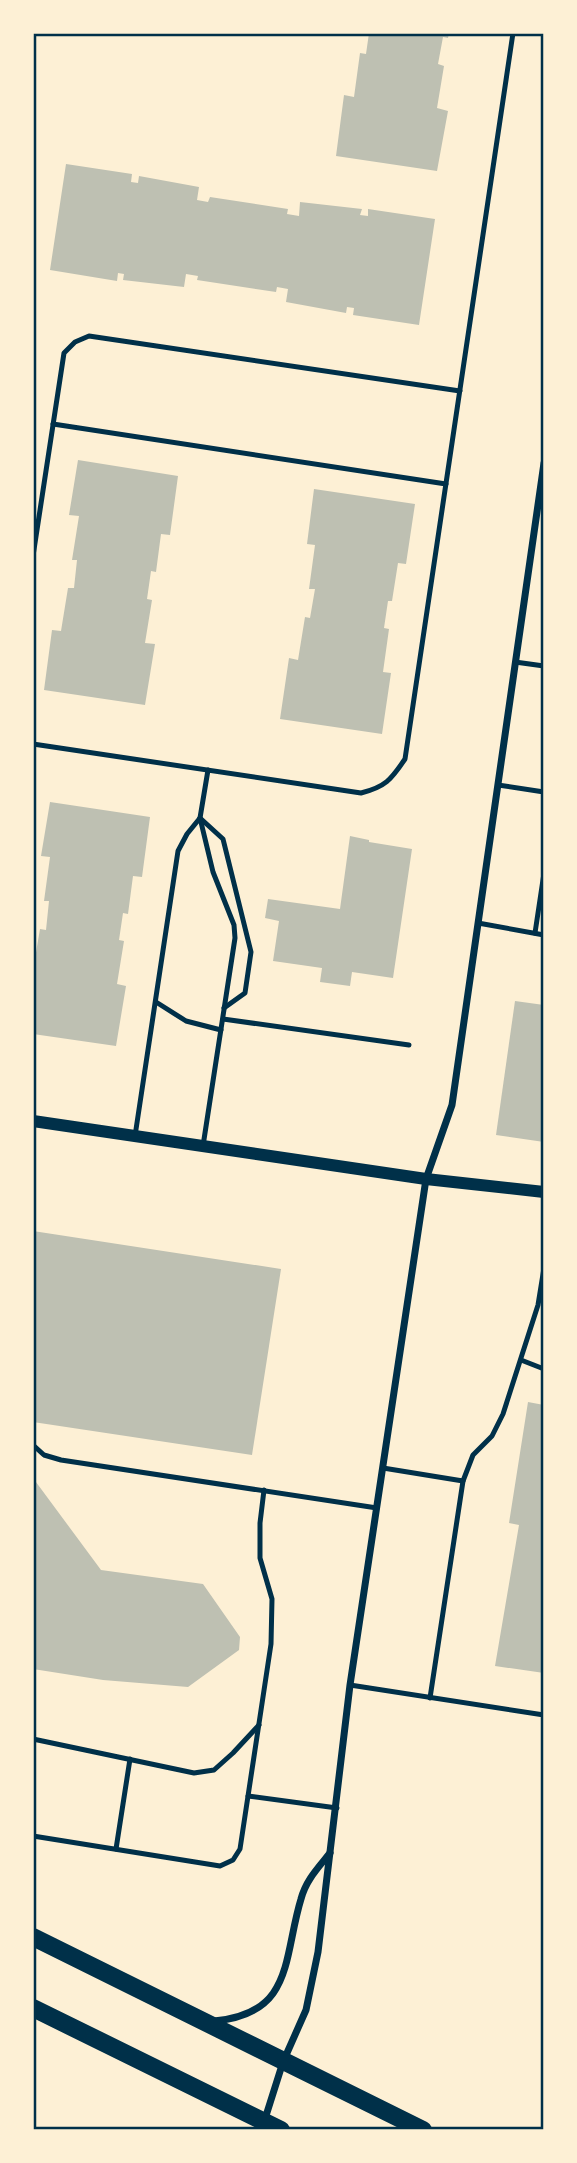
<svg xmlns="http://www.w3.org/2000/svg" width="577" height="2163" viewBox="0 0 577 2163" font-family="'Sofia Sans Condensed',sans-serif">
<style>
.building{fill:#bec0b2}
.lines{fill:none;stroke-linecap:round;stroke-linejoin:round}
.service{stroke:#003049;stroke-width:5}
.minor{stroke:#003049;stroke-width:7}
.tertiary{stroke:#003049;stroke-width:12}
.primary{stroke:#003049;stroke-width:18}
.neatline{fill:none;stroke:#003049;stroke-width:2.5}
</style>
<rect width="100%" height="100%" fill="#fdf0d5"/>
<g class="building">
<polygon points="369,33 449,33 448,38 443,37 438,64 444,66 437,108 448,111 437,171 336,156 344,95 354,97 360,53 366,54"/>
<polygon points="66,164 132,174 131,182 138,183 139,176 199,187 197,200 208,202 210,197 288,209 287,214 299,216 300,202 362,209 360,215 368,216 368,209 435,219 419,325 353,315 354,308 347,307 346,313 286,302 288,289 277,287 276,292 197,280 198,276 186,274 184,287 123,280 124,274 118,273 117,281 50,270"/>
<polygon points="78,460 178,476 170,535 161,534 156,572 151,571 147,599 152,600 145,643 155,644 145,705 44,690 52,630 61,631 68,588 74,588 77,560 72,560 79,516 69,515"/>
<polygon points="314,489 415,504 406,564 398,563 392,601 388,601 384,628 389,629 383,672 391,673 382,734 280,719 289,658 298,660 305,617 310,618 315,589 309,589 315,545 307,544"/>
<polygon points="50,802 150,817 142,877 133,876 128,914 123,913 119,940 124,941 117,984 126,986 116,1046 33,1034 33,970 40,929 46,930 49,901 44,901 50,857 41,856"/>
<polygon points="350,836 369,840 369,842 412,849 393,978 352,972 350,986 320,982 322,968 273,961 279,921 265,918 268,899 340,909"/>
<polygon points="515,1001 544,1005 544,1142 496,1135"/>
<polygon points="33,1231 281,1269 252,1455 33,1422"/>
<polygon points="528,1402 544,1405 544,1673 495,1666 519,1525 509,1523"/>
<polygon points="33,1478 101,1570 203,1584 240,1637 239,1650 188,1687 103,1680 33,1669"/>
</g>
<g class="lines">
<g class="service">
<polyline points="53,424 446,484"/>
<polyline points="33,556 64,353 75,342 89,336 460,391"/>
<polyline points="515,662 544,666"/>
<path d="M 33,744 L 361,793 C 385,787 391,780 405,759 L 513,33"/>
<polyline points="498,785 544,792"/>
<polyline points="200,818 223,839 251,952 245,993 224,1008"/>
<polyline points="478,923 544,935"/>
<polyline points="535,933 544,873"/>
<polyline points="156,1002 186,1021 221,1030"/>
<polyline points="223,1019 409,1045"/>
<polyline points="135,1136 178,851 187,834 200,818"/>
<polyline points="203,1146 235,938 234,925 213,872 200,818 208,770"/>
<polyline points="521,1360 544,1369"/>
<polyline points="33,1445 44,1455 61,1460 377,1508"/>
<polyline points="383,1468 463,1481 473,1455 492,1436 503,1414 538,1305 544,1268"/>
<polyline points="350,1685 544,1715"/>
<polyline points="430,1698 463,1481"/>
<polyline points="33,1739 194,1773 214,1770 233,1753 259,1725"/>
<polyline points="248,1796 337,1808"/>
<polyline points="33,1836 220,1866 233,1860 240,1849 271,1644 272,1599 260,1558 260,1523 264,1490"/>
<polyline points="116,1849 130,1759"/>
</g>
<g class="minor">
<path d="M 214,2021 C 294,2014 283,1958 301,1899 C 306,1880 318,1868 330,1853"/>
<polyline points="264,2122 283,2062 306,2010 318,1952 350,1685 426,1179 452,1105 544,463"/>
</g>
<polyline class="tertiary" points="33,1121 426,1179 544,1192"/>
<g class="primary">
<polyline points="33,1937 423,2130"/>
<polyline points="33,2008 281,2130"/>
</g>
</g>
<rect width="577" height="2163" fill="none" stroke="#fdf0d5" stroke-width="70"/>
<rect x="35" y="35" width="507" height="2093" class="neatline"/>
</svg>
